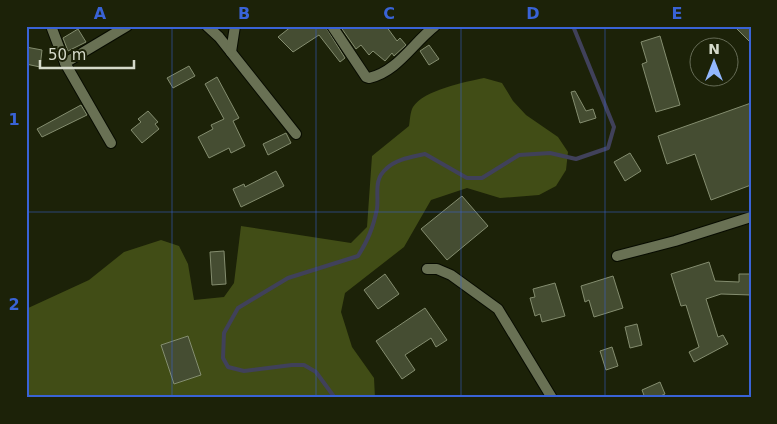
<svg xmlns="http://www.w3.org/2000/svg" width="777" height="424" viewBox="0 0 777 424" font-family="'DejaVu Sans',sans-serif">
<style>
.green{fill:#414d16}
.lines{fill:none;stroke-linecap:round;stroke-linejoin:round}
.stream{stroke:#40415a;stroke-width:4}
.building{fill:#454d32;stroke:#848d6f}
.minor-casing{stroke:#070b00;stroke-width:12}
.minor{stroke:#697154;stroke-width:10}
.grid{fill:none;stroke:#3963d6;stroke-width:1;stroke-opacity:0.55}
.neatline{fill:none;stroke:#3963d6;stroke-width:2}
.grid-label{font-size:16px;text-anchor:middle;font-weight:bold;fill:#3963d6}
</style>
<rect width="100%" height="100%" fill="#1c2208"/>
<path class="green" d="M 484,78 L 502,83 L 513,101 L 526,115 L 558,137 L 568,152 L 566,170 L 556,186 L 539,195 L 500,198 L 467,188 L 431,200 L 404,247 L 345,293 L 341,312 L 352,347 L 374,378 L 375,398 L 26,398 L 26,309 L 89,280 L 124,252 L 161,240 L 179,246 L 188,264 L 194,300 L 224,297 L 234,283 L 241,226 L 351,243 L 367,227 L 372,156 L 409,126 C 410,121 410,112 413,107 C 424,90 465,82 484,78 Z"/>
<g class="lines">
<path class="stream" d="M 335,398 L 316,372 L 304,365 L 292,365 L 244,371 L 228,367 L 223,358 L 224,333 L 238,308 L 288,278 L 358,256 C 368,240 373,228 377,209 C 379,195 373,180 386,169 C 396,159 412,157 425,154 L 467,178 L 482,178 L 519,155 L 550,153 L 576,159 L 608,148 L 614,127 L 573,26"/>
</g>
<g class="building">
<polygon points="292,26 325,26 345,58 340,62 319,35 293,52 278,37"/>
<polygon points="340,26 386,26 397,41 400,38 406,45 394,56 392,53 385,61 373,51 369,55 361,45 356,49"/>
<polygon points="734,26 751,26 751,43"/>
<polygon points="78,29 86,42 68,51 63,38"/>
<polygon points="660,36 680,105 656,112 642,64 647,62 641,42"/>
<polygon points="429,45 439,59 429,65 420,51"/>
<polygon points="26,47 42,50 40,67 26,64"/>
<polygon points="189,66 195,76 173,88 167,78"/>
<polygon points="217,77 239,118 233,121 245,146 231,153 229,148 209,158 198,137 213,129 211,125 224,119 205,84"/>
<polygon points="575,91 586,111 593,109 596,118 580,123 571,92"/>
<polygon points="751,103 751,185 711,200 695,154 667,164 658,136"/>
<polygon points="81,105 87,115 42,137 37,129"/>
<polygon points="148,111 158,122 155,124 159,129 142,143 131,130 141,122 138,119"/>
<polygon points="286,133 291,143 268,155 263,144"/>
<polygon points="630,153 641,171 625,181 614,162"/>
<polygon points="276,171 284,186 241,207 233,189 244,184 245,187"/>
<polygon points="462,196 488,226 447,260 421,229"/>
<polygon points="224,251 226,284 212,285 210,252"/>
<polygon points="709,262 715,281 739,282 739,274 751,274 751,295 721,294 706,299 718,337 723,335 728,344 694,362 689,352 699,347 686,305 681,306 671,274"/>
<polygon points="385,274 399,294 378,309 364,290"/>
<polygon points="613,276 623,308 594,317 589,300 585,302 581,286"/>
<polygon points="555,283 565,316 542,322 540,314 535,316 530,298 535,297 533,289"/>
<polygon points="425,308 447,340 436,347 431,338 405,355 415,370 402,379 376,341"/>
<polygon points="637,324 642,345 630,348 625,327"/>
<polygon points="188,336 201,375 174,384 161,345"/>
<polygon points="612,347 618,366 606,370 600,351"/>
<polygon points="660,382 665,394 656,398 645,398 642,390"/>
</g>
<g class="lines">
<g class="minor-casing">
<g id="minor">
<polyline points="51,26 65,63 111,143"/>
<polyline points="207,26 219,37 296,134"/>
<path d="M 332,26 L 366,77 L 369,78 C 397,72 413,43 435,26"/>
<polyline points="231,52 235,26"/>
<polyline points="65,63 127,26"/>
<polyline points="617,256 675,241 751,217"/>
<polyline points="427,269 437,269 451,275 498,309 552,398"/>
</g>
</g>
<use href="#minor" class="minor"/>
</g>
<path class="grid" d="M 172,26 L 172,398M 316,26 L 316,398M 461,26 L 461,398M 605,26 L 605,398M 26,212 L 751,212"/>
<rect width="777" height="424" fill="none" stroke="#1c2208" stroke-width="55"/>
<g transform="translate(714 62)"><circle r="24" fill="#1c2208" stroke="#666c56"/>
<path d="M0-4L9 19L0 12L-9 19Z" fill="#92b7fd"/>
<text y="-8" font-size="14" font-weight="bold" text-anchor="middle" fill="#d5daca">N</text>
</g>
<path d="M40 60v8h94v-8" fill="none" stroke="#d5daca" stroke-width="2.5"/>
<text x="48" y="60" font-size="15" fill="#d5daca" stroke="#1c2208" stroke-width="4" paint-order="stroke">50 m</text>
<rect x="28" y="28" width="722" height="368" class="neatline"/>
<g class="grid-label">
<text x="100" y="19">A</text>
<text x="244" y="19">B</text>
<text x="389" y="19">C</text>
<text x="533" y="19">D</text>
<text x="677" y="19">E</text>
<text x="14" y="125">1</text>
<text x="14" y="310">2</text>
</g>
</svg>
